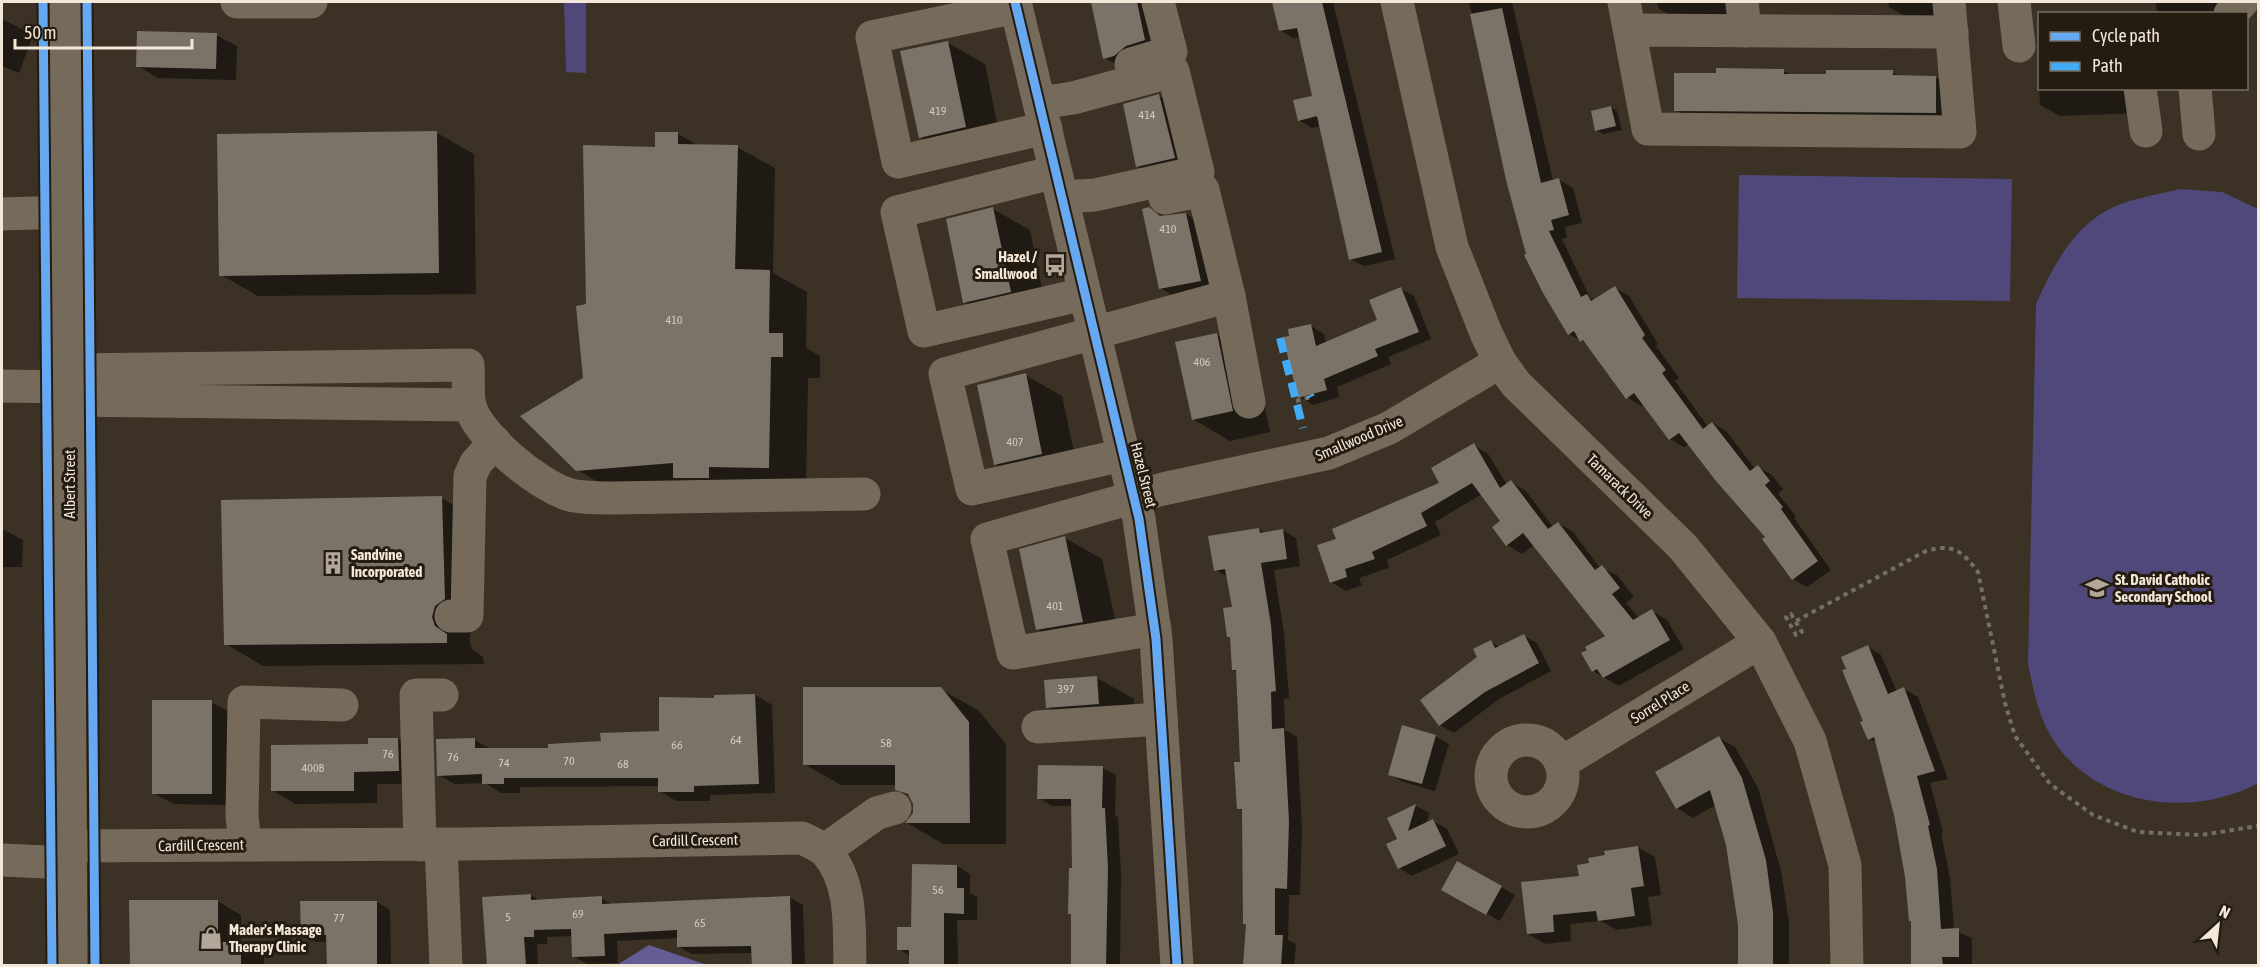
<svg xmlns="http://www.w3.org/2000/svg" width="2260" height="967" viewBox="0 0 2260 967" font-family="'Asap Condensed',sans-serif">
<style>
.green{fill:#50487b}
.forest{fill:#645c94}
.shadow{fill:#0007}
.building{fill:#7c7368}
.lines{fill:none;stroke-linecap:round;stroke-linejoin:round}
.path{stroke:#776e63;stroke-width:4;stroke-dasharray:4.5 4.5;stroke-linecap:butt}
.minor{stroke:#766b5b;stroke-width:33}
.quiet{stroke:#42abf6;stroke-width:8;stroke-dasharray:15 8;stroke-linecap:butt}
.cycleway-casing{stroke:#251c11;stroke-width:13}
.cycleway{stroke:#66a8f1;stroke-width:9}
.labels{text-anchor:middle;dominant-baseline:central;stroke-width:6;stroke-linejoin:round;paint-order:stroke}
.number-label{font-size:12px;fill:#d5cabc}
.poi-label{font-size:15px;font-weight:bold;fill:#f3e7d8;stroke:#251c11;text-anchor:start}
.street-label{font-size:15px;fill:#f3e7d8;stroke:#251c11}
</style>
<rect width="100%" height="100%" fill="#3b3124"/>
<g class="green">
<polygon points="564,2 586,2 586,73 566,72"/>
<polygon points="1739,175 2012,179 2010,301 1737,298"/>
<path d="M 2180,189 L 2222,192 L 2258,209 L 2258,783 C 2187,822 2082,804 2045,725 C 2036,705 2032,684 2028,663 L 2036,304 C 2052,269 2070,232 2104,212 C 2126,199 2156,195 2180,189 Z"/>
</g>
<polygon class="forest" points="649,945 707,965 617,965"/>
<g class="shadow">
<polygon points="1093,2 1169,2 1142,79 1105,58"/>
<polygon points="1274,2 1333,2 1395,259 1364,266 1350,259 1321,126 1312,128 1299,120 1314,97 1300,37 1293,38 1280,30"/>
<polygon points="1469,2 1512,2 1553,181 1559,180 1573,188 1582,223 1565,227 1567,237 1562,239 1590,298 1595,300 1615,288 1629,296 1658,344 1656,346 1679,378 1675,381 1708,427 1713,423 1727,432 1755,469 1758,467 1772,475 1783,489 1778,494 1796,516 1794,518 1831,570 1807,587 1793,579 1767,537 1689,444 1684,447 1670,439 1644,404 1641,406 1627,397 1589,345 1569,334 1528,255"/>
<polygon points="1657,2 1724,2 1727,15 1685,24 1659,9"/>
<polygon points="1888,2 1956,2 1958,12 1916,22 1889,7"/>
<polygon points="2156,2 2226,2 2227,14 2157,14"/>
<polygon points="2,19 33,35 19,73 2,66"/>
<polygon points="216,35 237,46 236,80 158,78 138,66"/>
<polygon points="948,43 985,64 1002,148 957,158 920,137"/>
<polygon points="2038,64 2040,88 2136,88 2137,113 2060,116 2040,105"/>
<polygon points="1741,70 1784,71 1792,76 1892,72 1901,77 1935,77 1962,92 1962,127 1702,125 1676,110 1718,75"/>
<polygon points="1159,96 1196,117 1174,187 1137,166"/>
<polygon points="1611,107 1617,111 1622,130 1603,134 1597,130"/>
<polygon points="437,133 474,154 476,294 258,296 221,275"/>
<polygon points="678,134 699,146 737,147 775,168 773,273 807,292 806,348 820,356 820,378 808,378 806,489 614,491 577,470 588,305 656,148"/>
<polygon points="993,209 1030,230 1047,313 1002,323 965,302"/>
<polygon points="1149,209 1163,217 1186,214 1223,236 1237,301 1197,309 1160,288"/>
<polygon points="1401,289 1414,296 1431,339 1388,357 1391,364 1337,387 1339,397 1313,405 1300,397 1311,326 1324,334 1326,343 1379,321"/>
<polygon points="1217,335 1254,356 1270,432 1230,441 1193,419"/>
<polygon points="1025,375 1062,396 1079,475 1033,485 995,464"/>
<polygon points="1474,445 1488,454 1507,485 1511,482 1526,491 1553,527 1558,523 1573,532 1600,568 1617,575 1634,597 1626,603 1639,618 1652,611 1667,620 1684,649 1619,686 1593,671 1608,636 1534,545 1522,554 1507,545 1503,521 1482,494 1435,522 1441,535 1387,560 1389,568 1359,578 1362,585 1346,591 1331,582 1338,540 1442,483"/>
<polygon points="441,498 478,519 472,627 469,639 472,649 483,657 484,664 263,666 226,644"/>
<polygon points="2,529 23,540 22,567 2,567 2,580"/>
<polygon points="1259,529 1265,533 1282,530 1296,538 1300,566 1274,570 1284,634 1289,698 1284,699 1285,730 1297,737 1302,829 1300,895 1289,895 1288,940 1296,944 1294,966 1245,966 1247,925 1244,923 1243,811 1239,808 1242,763 1237,672 1233,670 1233,608 1228,577 1216,570"/>
<polygon points="1065,538 1102,559 1120,643 1074,651 1037,629"/>
<polygon points="1524,636 1537,643 1551,671 1499,699 1454,733 1440,725 1491,642 1500,647"/>
<polygon points="1868,647 1881,655 1897,692 1904,689 1918,697 1948,779 1930,783 1943,832 1941,833 1950,878 1954,930 1972,938 1972,964 1913,966 1912,921 1896,814 1877,743 1869,738 1865,722"/>
<polygon points="1097,678 1134,699 1136,725 1084,728 1047,707"/>
<polygon points="940,689 978,710 1006,744 1006,844 943,844 907,823 914,814 915,803 911,797 897,789 897,785 841,785 804,764"/>
<polygon points="755,695 772,705 775,793 710,795 710,801 676,801 660,791 660,786 520,787 520,793 501,793 485,783 455,784 438,775 474,740 491,749 549,749 602,743 660,732 715,699"/>
<polygon points="211,702 231,713 231,805 174,804 153,793"/>
<polygon points="1435,736 1449,744 1435,791 1403,782 1390,774"/>
<polygon points="1719,738 1735,747 1758,788 1781,871 1789,922 1789,966 1740,966 1740,925 1728,845 1716,805 1693,818 1677,808 1657,773"/>
<polygon points="398,739 421,753 422,784 377,784 377,803 296,804 273,791 369,745"/>
<polygon points="1103,768 1116,775 1115,816 1118,817 1121,877 1120,966 1072,966 1073,806 1052,806 1039,798"/>
<polygon points="1416,806 1429,813 1426,825 1433,821 1447,829 1459,854 1412,876 1399,868 1399,839 1389,818"/>
<polygon points="1637,847 1655,857 1661,895 1648,897 1652,925 1617,930 1601,921 1570,924 1571,941 1546,944 1528,934 1591,864"/>
<polygon points="1458,863 1515,895 1500,921 1443,889"/>
<polygon points="957,866 970,874 970,893 977,897 977,920 957,920 958,966 910,966 910,956 899,949"/>
<polygon points="531,895 540,901 601,898 613,905 789,897 803,905 805,966 753,966 753,953 692,954 679,947 679,938 617,941 618,963 587,964 573,956 572,936 547,937 547,944 537,944 538,966 488,966"/>
<polygon points="217,901 241,915 241,944 264,957 264,966 131,966"/>
<polygon points="377,902 390,910 391,966 329,966 328,942 316,942 302,935"/>
</g>
<g class="building">
<polygon points="1091,2 1137,2 1145,40 1126,46 1114,56 1103,59"/>
<polygon points="1272,2 1322,2 1382,252 1349,260 1317,116 1298,121 1293,100 1312,96 1297,28 1279,31"/>
<polygon points="1502,8 1541,183 1559,178 1569,215 1551,220 1554,230 1549,231 1581,297 1587,294 1591,301 1615,286 1645,335 1642,338 1666,370 1662,373 1703,429 1712,422 1750,471 1758,465 1770,481 1765,485 1783,507 1781,509 1818,561 1792,580 1762,539 1765,537 1716,481 1679,433 1669,440 1634,393 1626,399 1583,340 1580,342 1574,331 1568,335 1543,293 1524,255 1526,254 1506,180 1470,14"/>
<polygon points="137,31 217,33 216,69 136,67"/>
<polygon points="948,41 966,127 919,138 900,51"/>
<polygon points="1716,68 1784,69 1784,74 1826,74 1826,70 1893,70 1893,75 1936,76 1936,113 1674,111 1674,73 1716,73"/>
<polygon points="1159,94 1175,158 1136,167 1123,104"/>
<polygon points="1611,106 1616,126 1595,131 1591,111"/>
<polygon points="437,131 439,273 219,276 217,134"/>
<polygon points="655,132 678,132 678,144 738,145 735,269 770,270 769,333 783,333 783,357 771,357 769,468 709,467 709,478 673,478 673,463 576,471 520,416 583,378 576,306 586,304 583,145 655,147"/>
<polygon points="993,207 1011,292 963,303 946,219"/>
<polygon points="1149,207 1160,216 1186,213 1201,281 1159,289 1142,209"/>
<polygon points="1401,287 1419,332 1375,349 1378,356 1324,379 1327,390 1298,398 1283,337 1289,336 1288,329 1311,324 1316,346 1377,320 1369,300"/>
<polygon points="1217,333 1233,411 1192,420 1175,342"/>
<polygon points="1026,373 1042,454 994,465 977,385"/>
<polygon points="1474,443 1500,488 1511,480 1548,529 1558,522 1595,570 1602,565 1620,588 1612,594 1633,620 1652,609 1670,640 1603,678 1597,669 1592,672 1581,653 1587,650 1585,647 1605,636 1523,533 1506,546 1492,527 1500,521 1472,483 1421,513 1427,526 1372,552 1375,559 1345,569 1347,577 1330,583 1317,545 1336,539 1332,529 1439,483 1431,468"/>
<polygon points="442,496 445,599 435,606 432,617 435,626 447,634 447,643 224,645 221,500"/>
<polygon points="1259,528 1260,533 1283,529 1287,559 1261,563 1271,625 1276,691 1271,692 1272,729 1284,728 1289,821 1287,889 1275,888 1275,935 1283,935 1281,966 1243,966 1246,924 1243,924 1242,809 1237,809 1234,762 1240,762 1236,670 1232,670 1230,637 1227,637 1223,608 1232,607 1225,569 1214,571 1208,536"/>
<polygon points="1065,536 1083,622 1036,630 1019,549"/>
<polygon points="1524,634 1539,663 1485,692 1439,726 1420,700 1477,657 1473,649 1491,640 1495,648"/>
<polygon points="1868,645 1888,694 1904,687 1935,771 1917,776 1930,825 1928,826 1937,869 1941,929 1959,928 1959,957 1942,957 1943,966 1911,966 1911,921 1909,921 1905,877 1894,815 1874,737 1868,740 1860,722 1863,721 1842,670 1846,669 1841,657"/>
<polygon points="1097,676 1099,704 1046,708 1044,680"/>
<polygon points="803,687 941,687 969,722 970,823 905,823 913,813 913,804 908,794 895,790 895,765 803,765"/>
<polygon points="755,694 759,784 694,786 694,792 658,792 658,778 504,778 504,784 482,784 482,774 437,776 436,739 475,738 475,748 548,748 548,744 601,741 600,733 659,731 659,697 714,698 714,695"/>
<rect x="152" y="700" width="60" height="94"/>
<polygon points="1402,725 1436,735 1422,784 1388,775"/>
<polygon points="1719,736 1742,778 1766,860 1773,912 1773,966 1738,966 1738,925 1726,845 1710,790 1676,809 1655,772"/>
<polygon points="368,738 398,738 399,771 354,772 354,791 271,791 271,745 368,744"/>
<polygon points="1038,765 1103,766 1102,808 1105,808 1108,869 1106,966 1071,966 1071,914 1068,914 1069,868 1072,868 1071,799 1037,799"/>
<polygon points="1416,804 1408,831 1433,819 1446,846 1398,869 1386,844 1397,839 1387,818"/>
<polygon points="1638,846 1644,886 1631,888 1635,916 1598,921 1596,911 1553,915 1554,932 1527,934 1521,882 1579,876 1577,865 1589,863 1588,858 1605,855 1604,851"/>
<polygon points="1457,861 1502,886 1486,915 1441,890"/>
<polygon points="912,864 957,865 957,888 964,888 964,914 944,913 944,966 909,966 909,950 897,950 897,927 911,927"/>
<polygon points="531,894 531,900 602,896 602,904 790,896 792,966 752,966 751,946 677,947 677,930 604,934 605,956 572,957 571,929 534,930 534,937 524,937 526,966 487,966 482,897"/>
<polygon points="129,900 218,900 218,942 241,942 241,966 130,966"/>
<polygon points="300,901 377,901 377,966 327,966 326,935 301,935"/>
</g>
<g class="lines">
<g class="path">
<polyline points="1296,401 1311,397"/>
<polygon points="1791,614 1802,632 1796,635 1786,617"/>
<path d="M 1796,621 L 1926,551 C 1953,543 1962,551 1978,572 L 2005,703 L 2015,736 L 2050,784 L 2093,815 L 2138,832 L 2201,835 L 2258,826"/>
</g>
<g class="minor">
<polyline points="66,2 71,966"/>
<polyline points="237,2 311,2"/>
<polyline points="1015,2 1139,519 1156,639 1177,966"/>
<polyline points="1397,2 1452,247 1486,333 1500,362 1516,384 1683,547 1760,642 1810,741 1845,865 1847,966"/>
<polyline points="1624,2 1648,129 1960,132 1949,2"/>
<polyline points="1742,2 1745,31"/>
<polyline points="2014,2 2019,46"/>
<polyline points="1016,7 872,37 898,162 1046,128"/>
<polyline points="2230,14 2242,2"/>
<polyline points="1630,30 1952,32"/>
<polyline points="1131,64 1171,52 1158,2"/>
<polyline points="2140,88 2146,131"/>
<polyline points="2195,88 2199,134"/>
<polyline points="1040,103 1073,98 1173,71 1198,172 1095,195 1062,197"/>
<polyline points="1055,172 897,212 924,331 1084,294"/>
<polyline points="1165,198 1203,190 1229,296 1249,402"/>
<polyline points="2,214 67,212"/>
<path d="M 68,370 L 468,365 C 469,378 467,394 470,406 C 479,437 537,484 567,494 C 581,499 598,497 612,498 L 864,494"/>
<polyline points="2,386 69,387"/>
<polyline points="69,400 470,405"/>
<polyline points="1123,455 972,489 945,374 1229,296"/>
<polyline points="451,616 467,616 470,476 476,463 495,442"/>
<polyline points="1155,629 1013,653 987,539 1163,489 1329,453 1389,428 1500,362"/>
<polyline points="1038,727 1161,719"/>
<circle cx="1527" cy="776" r="36"/>
<polyline points="1561,763 1760,642"/>
<polyline points="245,844 242,816 244,702 342,705"/>
<polyline points="420,845 416,695 442,695"/>
<polyline points="441,845 446,966"/>
<path d="M 69,846 L 466,844 L 802,838 C 810,842 820,846 826,852 C 853,882 849,928 850,966"/>
<polyline points="825,850 877,813 895,808"/>
<polyline points="2,860 69,863"/>
</g>
<g class="quiet">
<polyline points="1280,338 1303,428"/>
<polyline points="1310,395 1311,397"/>
</g>
<g class="cycleway-casing">
<g id="cycleway">
<polyline points="43,2 52,966"/>
<polyline points="87,2 95,966"/>
<polyline points="1015,2 1139,519 1156,639 1177,966"/>
</g>
</g>
<use href="#cycleway" class="cycleway"/>
</g>
<defs>
<g id="bus-bare" transform="scale(1.8)"><path d="M-5-6H5V4H4V6H2V4H-2V6H-4V4H-5ZM-3.5-4V0h7V-4ZM-3.5 1.2v1.5H-2V1.2ZM2 1.2v1.5H3.5V1.2Z" fill="#b3a799" stroke="#251c11" stroke-width="2.5" paint-order="stroke"/></g>
<g id="building-bare" transform="scale(1.8)"><path d="M-4-6H4V6H1V3H-1V6H-4ZM-2.5-4.3h1.7v1.8h-1.7ZM.8-4.3h1.7v1.8H.8ZM-2.5-1h1.7V.8h-1.7ZM.8-1h1.7V.8H.8Z" fill="#b3a799" stroke="#251c11" stroke-width="2.5" paint-order="stroke"/></g>
<g id="school-bare" transform="scale(1.8)"><path d="M0-5L7-2L0 1L-7-2ZM-4 1L0 2.5L4 1V4Q0 6-4 4Z" fill="#b3a799" stroke="#251c11" stroke-width="2.5" paint-order="stroke"/></g>
<g id="shop-bare" transform="scale(1.8)"><path d="M-5-2.5h2.3a2.7 3.5 0 0 1 5.4 0H5L5.5 6h-11ZM-1.5-2.5h3a1.5 2.3 0 0 0-3 0Z" fill="#b3a799" stroke="#251c11" stroke-width="2.5" paint-order="stroke"/></g>
</defs>
<g fill-rule="evenodd">
<use href="#bus-bare" x="1055" y="265"/>
<use href="#building-bare" x="333" y="563"/>
<use href="#school-bare" x="2097" y="588"/>
<use href="#shop-bare" x="211" y="938"/>
</g>
<g class="labels">
<g class="number-label">
<text x="938" y="111">419</text>
<text x="1147" y="115">414</text>
<text x="1168" y="229">410</text>
<text x="674" y="320">410</text>
<text x="1202" y="362">406</text>
<text x="1015" y="442">407</text>
<text x="1055" y="606">401</text>
<text x="1066" y="689">397</text>
<text x="736" y="740">64</text>
<text x="886" y="743">58</text>
<text x="677" y="745">66</text>
<text x="388" y="754">76</text>
<text x="453" y="757">76</text>
<text x="569" y="761">70</text>
<text x="504" y="763">74</text>
<text x="623" y="764">68</text>
<text x="313" y="768">400B</text>
<text x="938" y="890">56</text>
<text x="578" y="914">69</text>
<text x="508" y="917">5</text>
<text x="339" y="918">77</text>
<text x="700" y="923">65</text>
</g>
<g class="poi-label">
<text x="1037" y="256" text-anchor="end">Hazel /<tspan x="1037" dy="17">Smallwood</tspan></text>
<text x="351" y="554">Sandvine<tspan x="351" dy="17">Incorporated</tspan></text>
<text x="2115" y="579">St. David Catholic<tspan x="2115" dy="17">Secondary School</tspan></text>
<text x="229" y="929">Mader's Massage<tspan x="229" dy="17">Therapy Clinic</tspan></text>
</g>
<g class="street-label">
<text transform="translate(1359 438) rotate(-23)">Smallwood Drive</text>
<text transform="translate(1144 475) rotate(76)">Hazel Street</text>
<text transform="translate(69 484) rotate(-90)">Albert Street</text>
<text transform="translate(1620 486) rotate(44)">Tamarack Drive</text>
<text transform="translate(1660 702) rotate(-32)">Sorrel Place</text>
<text transform="translate(695 840) rotate(-1)">Cardill Crescent</text>
<text transform="translate(201 845) rotate(-1)">Cardill Crescent</text>
</g>
</g>
<rect width="2260" height="967" fill="none" stroke="#f3e7d8" stroke-width="6"/>
<rect x="2038" y="12" width="210" height="78" fill="#251c11" stroke="#776d61" stroke-width="1.5"/>
<rect x="2050" y="32" width="30" height="9" fill="#66a8f1" stroke="#776d61" stroke-width="1.5"/>
<text x="2092" y="42" font-size="18" fill="#f3e7d8">Cycle path</text>
<rect x="2050" y="62" width="30" height="9" fill="#42abf6" stroke="#776d61" stroke-width="1.5"/>
<text x="2092" y="72" font-size="18" fill="#f3e7d8">Path</text>
<g transform="translate(2218 925) rotate(27)" stroke="#251c11" stroke-width="4.5" paint-order="stroke">
<path d="M0-4.5L10 22L0 15L-10 22Z" fill="#f3e7d8"/>
<text y="-9" font-size="16" font-weight="bold" text-anchor="middle" fill="#f3e7d8">N</text>
</g>
<path d="M15 39v9h177v-9" fill="none" stroke="#f3e7d8" stroke-width="3"/>
<text x="24" y="39" font-size="18" fill="#f3e7d8" stroke="#251c11" stroke-width="4.5" paint-order="stroke">50 m</text>
</svg>
